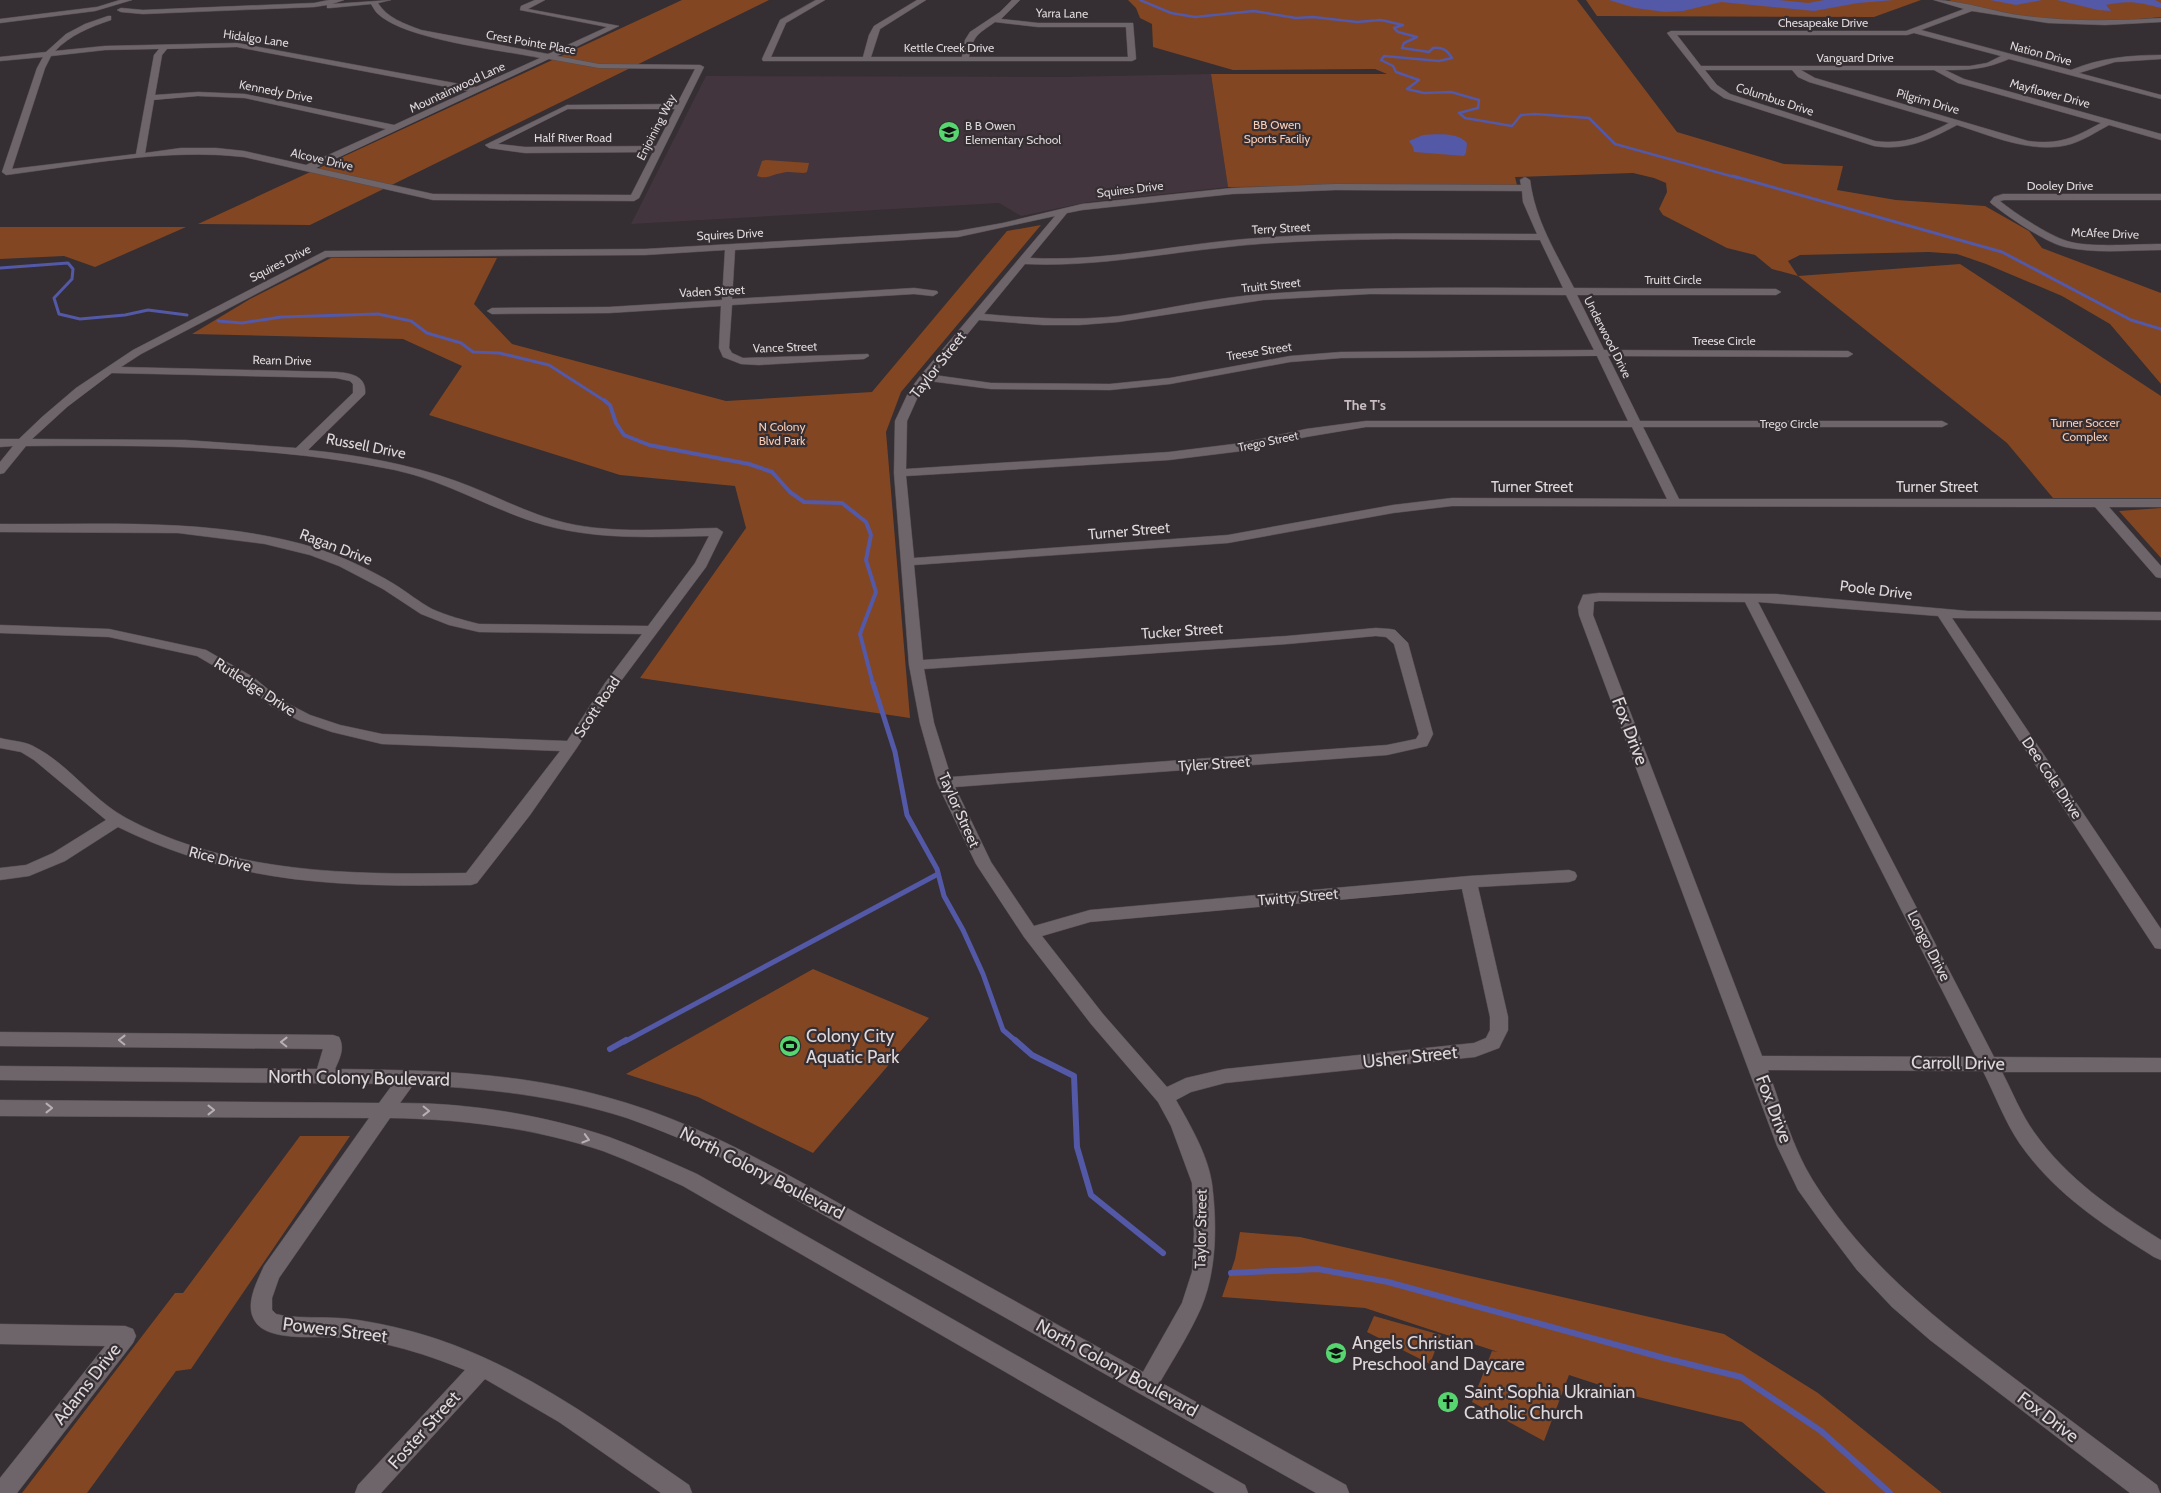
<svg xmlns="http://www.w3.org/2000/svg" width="2161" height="1493" viewBox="0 0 2161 1493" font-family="Cabin,sans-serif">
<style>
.built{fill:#43353d}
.green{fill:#834622}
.water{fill:#5358a7}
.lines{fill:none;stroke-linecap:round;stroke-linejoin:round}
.stream-far4{stroke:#5358a7;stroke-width:2.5}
.stream-far3{stroke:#5358a7;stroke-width:3}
.stream-far2{stroke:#5358a7;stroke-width:4}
.stream-far1{stroke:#5358a7;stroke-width:5}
.stream{stroke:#5358a7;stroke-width:6}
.minor-casing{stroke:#534c50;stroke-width:1}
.minor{fill:#6e656a;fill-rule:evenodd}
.oneway{stroke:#b7b0b3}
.labels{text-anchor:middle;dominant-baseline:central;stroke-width:4.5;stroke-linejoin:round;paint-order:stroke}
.far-street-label{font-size:12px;fill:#ded8db;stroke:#352e32}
.far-park-label{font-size:12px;fill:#f9cbb2;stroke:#352e32}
.far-poi-label{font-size:12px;fill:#ded8db;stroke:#352e32;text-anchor:start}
.far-neighbourhood-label{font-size:14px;font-weight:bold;fill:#c7bdc3;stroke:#352e32}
.street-label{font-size:15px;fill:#ded8db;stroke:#352e32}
.near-street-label{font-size:18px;fill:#ded8db;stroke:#352e32}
.near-poi-label{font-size:18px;fill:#ded8db;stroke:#352e32;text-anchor:start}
</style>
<rect width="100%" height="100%" fill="#352e32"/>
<polygon class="built" points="1211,74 1228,187 1088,202 1021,216 999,203 631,224 706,76 1063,77"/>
<g class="green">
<polygon points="682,0 769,0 310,225 198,224"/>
<polygon points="1128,0 1577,0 1677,132 1784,164 1843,166 1837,190 1896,200 1985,206 2029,231 2042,248 2161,293 2161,384 2110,324 2062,296 1986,264 1957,254 1929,252 1800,255 1788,261 1798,276 1960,264 2161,396 2161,498 2053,498 2007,443 1798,276 1772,269 1755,255 1727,248 1663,215 1659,209 1667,192 1666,183 1654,178 1633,173 1515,177 1517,185 1228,187 1211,74 1387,74 1375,69 1233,70 1153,47 1152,24 1140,18 1136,8"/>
<polygon points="1586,0 1921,0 1874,17 1597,16"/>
<path d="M 1948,0 L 2161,0 L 2161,17 C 2091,25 2015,21 1948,0 Z"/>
<path d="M 766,160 L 809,163 L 807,172 L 804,173 C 797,173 788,171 782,173 C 772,174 767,180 757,176 L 762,161 Z"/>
<polygon points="1041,225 901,392 886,432 910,718 640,678 746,528 735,486 620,475 429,415 462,366 403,339 192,334 250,299 331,258 497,258 474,304 512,344 726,401 872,392 1007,231"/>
<polygon points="0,227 186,227 95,267 64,256 0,259"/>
<polygon points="2161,508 2161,558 2119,511"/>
<polygon points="813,969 929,1018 813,1153 698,1097 626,1074"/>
<polygon points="300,1136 350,1136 191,1369 176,1371 87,1493 22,1493 175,1293 183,1293"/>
<polygon points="1240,1232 1300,1237 1724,1334 1818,1393 1942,1493 1826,1493 1742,1422 1630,1395 1569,1375 1544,1441 1472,1402 1492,1351 1498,1352 1365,1308 1222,1297 1235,1259"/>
<polygon points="1374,1316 1441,1335 1430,1364 1367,1332"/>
</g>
<g class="water">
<polygon points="1609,0 1779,0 1808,3 1824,0 1894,0 1858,3 1814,11 1721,2 1683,11 1665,12 1635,8"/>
<path d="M 1990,0 L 2155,0 L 2161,3 L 2161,8 C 2139,2 2128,0 2106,5 L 2111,11 L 2098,10 L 2057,0 L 2042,0 L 2016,5 Z"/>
<path d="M 1423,135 C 1436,134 1459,132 1467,143 L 1466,153 L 1464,156 L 1414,152 L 1413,147 L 1409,141 Z"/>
</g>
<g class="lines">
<path class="stream-far4" d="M 1140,0 L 1171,13 L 1195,17 L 1254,11 L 1296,18 L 1313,17 L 1357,22 L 1381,20 L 1403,25 L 1394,28 L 1398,32 L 1417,37 L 1404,43 L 1402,48 L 1429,52 L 1433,48 C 1443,47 1447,50 1452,58 L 1439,61 L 1384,56 L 1381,60 L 1393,66 L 1396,72 L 1419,80 L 1407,89 L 1424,93 L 1451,92 L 1479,100 L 1478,108 L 1459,113 L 1465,118 L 1512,126 L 1521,115 L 1535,114 L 1589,118 L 1615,144 L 1738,178"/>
<g class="stream-far3">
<polyline points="1733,176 2002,252 2131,320 2161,329"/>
<polyline points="0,268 68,263 73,269 72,279 54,298 59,314 80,319 125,315 148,310 187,315"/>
<polyline points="218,321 242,323 281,317 378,314 411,321 427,333 461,343 473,352 499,353 549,365 605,401"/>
</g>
<polyline class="stream-far2" points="604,400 610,405 616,423 624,435 649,445 749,464 772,472 790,492 804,502 842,503 866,522 871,535 866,560 876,592 860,634 873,684"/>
<g class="stream-far1">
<polyline points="873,683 895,752 907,815 937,869 944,896 963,930 983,974 1003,1030 1017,1042"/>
<polyline points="624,1042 938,874"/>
</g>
<g class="stream">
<polyline points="1015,1040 1032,1055 1074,1076 1077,1147 1091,1195 1163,1253"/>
<polyline points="610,1049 626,1040"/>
<polyline points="1231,1273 1318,1269 1388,1282 1664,1358 1741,1377 1821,1431 1890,1493"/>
</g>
<g class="minor-casing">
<g id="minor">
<polygon points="120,0 132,0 95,11 0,23 0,19 97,7"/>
<path d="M 329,0 L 344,0 L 332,4 L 391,0 L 378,3 C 387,18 405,24 421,30 L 548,54 L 607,27 L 520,10 L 521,6 L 535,0 L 545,0 L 528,9 L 619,26 L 557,56 L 599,64 L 700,65 L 704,67 L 639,198 L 634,201 L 433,200 L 244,157 C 165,148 84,165 6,175 L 2,172 L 37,68 L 43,57 L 0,61 L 0,57 L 46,52 L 66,34 L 85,24 L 108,16 L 111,16 L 111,20 C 90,27 70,35 55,51 L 105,46 L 237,43 L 476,87 L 540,58 C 502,50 404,40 377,13 C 375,11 373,7 371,4 L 330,8 L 327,8 L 327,5 L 314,7 L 143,14 L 121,12 L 117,10 L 121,8 L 143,10 L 314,3 ZM 237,47 L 468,91 L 394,125 L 245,94 L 198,92 L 155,95 L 162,55 L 167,49 ZM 159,49 L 154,55 L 136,154 L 12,169 L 45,68 L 51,56 L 105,50 ZM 549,59 L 599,68 L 695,69 L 677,104 L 567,105 L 485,145 L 489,148 L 525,153 L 653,152 L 631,195 L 433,194 L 316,168 ZM 198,96 L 245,98 L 386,129 L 306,165 L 244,151 L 216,148 L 181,148 L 145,153 L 154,100 ZM 568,109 L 675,109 L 656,146 L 525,147 L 498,144 Z"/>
<path d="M 816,0 L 825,0 L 786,23 L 771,57 L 863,57 L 869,35 L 874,26 L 917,0 L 926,0 L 880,29 L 871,57 L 962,57 L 965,40 L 970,32 L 1000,12 L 1012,0 L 1020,0 L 1001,19 L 1038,23 L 1133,23 L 1136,59 L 1132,61 L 763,61 L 762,59 L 780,20 ZM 995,22 L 1038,27 L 1126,27 L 1128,57 L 969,57 C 974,34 977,35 995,22 Z"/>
<path d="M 1934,0 C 1959,0 1992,11 2018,15 C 2065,22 2113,21 2161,18 L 2161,22 L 2105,25 L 2048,23 L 1972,11 L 1921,30 L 2071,70 C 2100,58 2130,55 2161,55 L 2161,59 L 2115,62 L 2079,73 L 2161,95 L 2161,99 L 2009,59 C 1986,69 1970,70 1945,70 L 1964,79 L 2161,134 L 2161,140 L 2109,125 C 2096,132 2084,140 2071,144 C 2034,155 1992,136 1957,125 C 1929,140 1906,151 1874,146 L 1724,98 L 1711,89 L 1667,33 L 1671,31 L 1906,31 L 1964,9 ZM 1914,33 L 2001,56 L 1987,63 L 1970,66 L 1701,66 L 1677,35 L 1907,35 ZM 1705,70 L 1792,70 L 1798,77 L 1809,82 L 1949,123 C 1924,136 1904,145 1875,141 L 1730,94 L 1717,85 ZM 1801,70 L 1934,70 L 1958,83 L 2101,123 C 2073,138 2060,145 2028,141 L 1815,78 Z"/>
<path d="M 1525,177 L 1530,180 C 1535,220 1556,253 1574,288 L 1776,289 L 1781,292 L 1776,295 L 1577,295 L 1604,350 L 1848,351 L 1853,354 L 1848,357 L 1608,356 L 1640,421 L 1942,421 L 1948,424 L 1942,427 L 1643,427 L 1679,499 L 2161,499 L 2161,507 L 2109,507 L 2161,566 L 2161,578 L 2156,577 L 2095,507 L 1452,506 L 1393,513 L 1228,543 L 914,565 L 923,660 L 1287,636 L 1376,628 L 1390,629 L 1395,630 L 1408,643 L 1433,734 L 1427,746 L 1387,755 L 955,787 L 991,862 L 1034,926 L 1090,910 L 1469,876 L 1569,870 L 1575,872 L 1577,876 L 1575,880 L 1569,882 L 1478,887 L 1508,1017 L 1508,1030 L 1499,1048 L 1475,1057 L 1225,1083 L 1191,1092 L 1176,1100 C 1190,1125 1208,1155 1212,1184 C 1217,1224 1217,1270 1201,1308 C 1190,1333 1174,1358 1160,1382 L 1346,1485 L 1349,1493 L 1316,1493 L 726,1160 C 694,1144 661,1130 627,1118 C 558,1096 485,1088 413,1085 L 400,1103 C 471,1103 543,1115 609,1137 C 639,1148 668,1161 697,1174 L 1245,1485 L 1248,1493 L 1215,1493 L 683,1186 C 657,1174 630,1161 603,1151 C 534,1128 462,1119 390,1118 L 279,1278 L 272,1298 L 272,1310 L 276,1314 L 285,1316 C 303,1318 320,1317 338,1318 C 357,1319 376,1323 394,1327 C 506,1352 596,1421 689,1485 L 692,1493 L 661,1493 L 559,1422 L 485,1379 L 381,1493 L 355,1493 L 358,1485 L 465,1370 C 421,1352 372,1337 324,1337 C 306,1337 270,1339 257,1324 C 243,1307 256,1284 264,1266 L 369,1118 L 0,1116 L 0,1100 L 379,1103 L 393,1084 L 0,1080 L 0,1066 L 317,1069 L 323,1049 L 0,1046 L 0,1032 L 333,1035 L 339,1037 C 345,1048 340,1058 335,1069 C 427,1070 518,1072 606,1097 C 699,1122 781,1171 865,1218 C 958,1269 1050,1321 1143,1372 L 1182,1303 L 1192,1272 L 1194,1234 L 1192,1183 L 1171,1126 L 1158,1102 L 1091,1024 L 1024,937 L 976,864 L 937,783 L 920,723 L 909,665 L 894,473 L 895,421 L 909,391 L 921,375 L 1055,216 L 958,237 L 735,250 L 732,299 L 914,288 L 937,291 L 938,293 L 933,296 L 914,294 L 732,305 L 729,348 L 732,353 L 743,358 L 868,354 L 869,356 L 864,359 L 759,365 L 741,364 L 723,357 L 719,348 L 721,306 L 609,313 L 492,314 L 487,311 L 492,308 L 609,307 L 722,300 L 725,250 L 645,255 L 327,257 L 141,354 L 121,367 L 336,372 C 351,373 367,376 365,394 L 308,450 C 358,455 409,464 456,481 C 493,494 527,514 566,523 C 615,534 667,529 717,528 L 723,532 L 706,567 L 615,689 L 576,749 L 530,815 L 477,883 L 471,885 C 342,887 236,885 118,827 L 65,861 L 29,876 L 0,880 L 0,868 L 26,865 L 53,853 L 106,820 L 34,760 L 21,752 L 0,748 L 0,738 C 11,741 23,741 33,746 C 69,764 91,799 126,818 C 231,874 351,875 466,873 L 560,751 L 382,744 L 332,732 L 300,721 L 271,706 L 243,683 L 197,656 L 109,637 L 0,633 L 0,625 L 109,629 L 206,650 L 253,677 L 281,700 L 310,715 L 340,725 L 382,734 L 567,741 L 605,683 L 642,634 L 479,632 L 449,625 L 421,614 L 383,589 L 339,566 L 310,555 L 265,544 L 178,533 L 0,532 L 0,524 C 106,525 217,517 319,549 C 345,558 371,570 394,584 C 407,592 419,602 432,609 C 448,616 463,620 479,624 L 648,626 L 695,563 L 709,536 C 653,537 597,540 544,525 C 492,510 447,481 395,470 C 274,445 149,445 26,446 L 4,473 L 0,474 L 0,462 L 13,446 L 0,447 L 0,439 L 19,439 L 42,417 L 76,388 L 133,350 L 325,251 L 645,249 L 958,231 L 1003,223 L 1082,204 L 1232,188 L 1336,184 L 1521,185 L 1520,180 ZM 1336,190 L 1522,191 L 1523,202 L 1537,234 C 1439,234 1342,231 1245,239 C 1173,245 1103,262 1030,258 L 1067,213 L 1082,210 L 1232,194 ZM 1393,239 L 1540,240 L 1563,288 C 1464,288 1365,286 1265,294 C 1217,297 1168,309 1120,316 C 1074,321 1029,318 984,314 L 1025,264 C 1091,267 1153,255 1218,248 C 1276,241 1335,240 1393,239 ZM 1370,294 L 1566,295 L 1594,350 L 1341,352 L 1290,356 L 1170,378 L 1110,384 L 991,383 L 934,375 L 979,320 L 1043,325 L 1079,325 L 1118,322 L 1263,300 ZM 1597,356 L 1628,421 L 1366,421 L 1306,429 L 1242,443 L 1169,452 L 906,469 L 907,421 L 920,392 L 929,381 L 991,389 L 1110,390 L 1170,384 L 1290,362 L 1341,358 ZM 112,373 L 336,378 L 350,381 L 353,384 L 353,393 L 296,448 L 185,440 L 32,439 L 67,407 ZM 1366,427 L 1632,427 L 1667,499 L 1452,498 L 1393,505 L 1228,535 L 914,558 L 906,476 L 1169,460 L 1242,451 L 1306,437 ZM 1376,636 L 1386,637 L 1394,644 L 1419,734 L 1416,739 L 1387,745 L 951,777 L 934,723 L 924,669 L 1287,644 ZM 1462,889 L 1490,1017 L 1490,1030 L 1486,1038 L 1474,1043 L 1225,1069 L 1186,1078 L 1167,1087 L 1103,1014 L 1042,936 L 1090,922 Z"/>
<path d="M 2003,194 L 2161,194 L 2161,200 L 2004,200 L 2000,201 C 2016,214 2048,235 2067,241 C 2088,248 2137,244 2161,244 L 2161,250 C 2130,250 2095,254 2065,247 C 2046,243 2007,216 1992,204 L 1990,202 L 1994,197 Z"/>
<path d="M 1599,593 L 1776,594 L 1968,611 L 2161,612 L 2161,620 L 1952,618 L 2161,929 L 2161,949 L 2155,948 L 1938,616 L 1758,602 L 1994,1057 L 2161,1058 L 2161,1072 L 2002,1072 C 2012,1091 2021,1114 2034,1132 C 2068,1180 2112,1209 2161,1240 L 2161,1260 L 2154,1257 C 2103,1225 2055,1194 2020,1144 C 2005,1122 1995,1095 1983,1071 L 1768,1070 C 1781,1106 1792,1146 1812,1179 C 1865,1265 1938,1321 2018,1381 C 2064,1416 2111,1450 2157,1485 L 2160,1493 L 2130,1493 L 1930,1340 L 1892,1307 L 1857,1270 L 1823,1225 L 1798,1190 L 1777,1146 L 1579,615 L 1578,607 L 1583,595 ZM 1599,601 L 1745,602 L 1976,1057 L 1762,1056 L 1593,615 L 1594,602 Z"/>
<polygon points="0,1324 125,1326 133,1329 136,1336 133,1343 17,1493 0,1493 0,1478 105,1346 0,1344"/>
</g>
</g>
<use href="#minor" class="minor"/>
</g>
<defs><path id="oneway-chevron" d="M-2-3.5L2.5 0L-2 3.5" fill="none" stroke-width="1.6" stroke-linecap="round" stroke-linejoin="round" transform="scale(1.25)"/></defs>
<g class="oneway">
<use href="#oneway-chevron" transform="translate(122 1040) rotate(-179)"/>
<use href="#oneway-chevron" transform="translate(284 1042) rotate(-179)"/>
<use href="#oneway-chevron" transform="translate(49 1108)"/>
<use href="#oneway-chevron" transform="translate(211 1110)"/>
<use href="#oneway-chevron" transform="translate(426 1111) rotate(1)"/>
<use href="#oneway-chevron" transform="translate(586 1139) rotate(16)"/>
</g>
<defs>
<g id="school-disc" transform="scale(1.125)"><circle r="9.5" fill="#57d570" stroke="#352e32"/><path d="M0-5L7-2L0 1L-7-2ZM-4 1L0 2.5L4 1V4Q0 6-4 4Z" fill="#111"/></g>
<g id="stadium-disc" transform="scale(1.125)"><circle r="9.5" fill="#57d570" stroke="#352e32"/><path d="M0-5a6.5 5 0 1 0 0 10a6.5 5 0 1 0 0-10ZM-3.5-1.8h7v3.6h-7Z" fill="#111"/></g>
<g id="church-disc" transform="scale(1.125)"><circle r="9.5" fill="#57d570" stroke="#352e32"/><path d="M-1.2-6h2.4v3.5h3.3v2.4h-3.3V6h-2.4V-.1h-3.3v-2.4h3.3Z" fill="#111"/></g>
</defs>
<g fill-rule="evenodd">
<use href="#school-disc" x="949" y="132"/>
<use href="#stadium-disc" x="790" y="1046"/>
<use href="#school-disc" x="1336" y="1353"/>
<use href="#church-disc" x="1448" y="1402"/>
</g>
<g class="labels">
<g class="far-street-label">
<text transform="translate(1062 13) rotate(1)">Yarra Lane</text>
<text x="1823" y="22">Chesapeake Drive</text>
<text transform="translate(256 38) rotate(8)">Hidalgo Lane</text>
<text transform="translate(531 42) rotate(10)">Crest Pointe Place</text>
<text x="949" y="47">Kettle Creek Drive</text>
<text transform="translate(2041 53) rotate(15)">Nation Drive</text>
<text x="1855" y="57">Vanguard Drive</text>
<text transform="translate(457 87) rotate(-25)">Mountainwood Lane</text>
<text transform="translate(276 91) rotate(11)">Kennedy Drive</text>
<text transform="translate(2050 93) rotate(15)">Mayflower Drive</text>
<text transform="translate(1775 99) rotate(18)">Columbus Drive</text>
<text transform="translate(1928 101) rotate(16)">Pilgrim Drive</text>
<text transform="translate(656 127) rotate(-63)">Enjoining Way</text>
<text x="573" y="137">Half River Road</text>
<text transform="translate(322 159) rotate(13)">Alcove Drive</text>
<text x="2060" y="185">Dooley Drive</text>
<text transform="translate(1130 189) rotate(-7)">Squires Drive</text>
<text transform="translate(1281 228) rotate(-3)">Terry Street</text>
<text transform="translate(2105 233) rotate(2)">McAfee Drive</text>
<text transform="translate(730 234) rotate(-3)">Squires Drive</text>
<text transform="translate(280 263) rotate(-27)">Squires Drive</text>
<text x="1673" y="279">Truitt Circle</text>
<text transform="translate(1271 285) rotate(-6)">Truitt Street</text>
<text transform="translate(712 291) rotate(-3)">Vaden Street</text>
<text transform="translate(1608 337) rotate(63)">Underwood Drive</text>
<text x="1724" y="340">Treese Circle</text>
<text transform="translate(785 347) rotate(-2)">Vance Street</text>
<text transform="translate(1259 351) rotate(-9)">Treese Street</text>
<text transform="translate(282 360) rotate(1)">Rearn Drive</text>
<text x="1789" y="423">Trego Circle</text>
<text transform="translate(1268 441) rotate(-12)">Trego Street</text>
</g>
<g class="far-park-label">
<text x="1277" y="124">BB Owen<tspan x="1277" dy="14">Sports Faciliy</tspan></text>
<text x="2085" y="422">Turner Soccer<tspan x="2085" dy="14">Complex</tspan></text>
<text x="782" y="426">N Colony<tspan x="782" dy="14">Blvd Park</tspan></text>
</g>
<g class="far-poi-label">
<text x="965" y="125">B B Owen<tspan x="965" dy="14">Elementary School</tspan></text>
</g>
<g class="far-neighbourhood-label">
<text x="1365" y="405">The T's</text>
</g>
<g class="street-label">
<text transform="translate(938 365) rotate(-52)">Taylor Street</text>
<text transform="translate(366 446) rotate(11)">Russell Drive</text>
<text x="1532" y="487">Turner Street</text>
<text x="1937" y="487">Turner Street</text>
<text transform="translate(1129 531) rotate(-5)">Turner Street</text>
<text transform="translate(336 547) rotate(21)">Ragan Drive</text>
<text transform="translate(1876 590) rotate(7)">Poole Drive</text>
<text transform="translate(1182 631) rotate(-4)">Tucker Street</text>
<text transform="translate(255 687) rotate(33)">Rutledge Drive</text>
<text transform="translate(597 707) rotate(-56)">Scott Road</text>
<text transform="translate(1214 764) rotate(-4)">Tyler Street</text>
<text transform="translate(2052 778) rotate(56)">Dee Cole Drive</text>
<text transform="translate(959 810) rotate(66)">Taylor Street</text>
<text transform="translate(220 859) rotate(14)">Rice Drive</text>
<text transform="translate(1298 897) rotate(-5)">Twitty Street</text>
<text transform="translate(1929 946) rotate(63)">Longo Drive</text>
<text transform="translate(1201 1229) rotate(-89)">Taylor Street</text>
</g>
<g class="near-street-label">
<text transform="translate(1630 731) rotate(69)">Fox Drive</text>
<text transform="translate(1410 1057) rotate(-6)">Usher Street</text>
<text transform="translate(1958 1063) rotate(1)">Carroll Drive</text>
<text transform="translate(359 1078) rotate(1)">North Colony Boulevard</text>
<text transform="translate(1774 1109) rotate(69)">Fox Drive</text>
<text transform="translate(762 1173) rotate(27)">North Colony Boulevard</text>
<text transform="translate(335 1330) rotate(7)">Powers Street</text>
<text transform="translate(1117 1368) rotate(29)">North Colony Boulevard</text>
<text transform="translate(87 1384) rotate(-52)">Adams Drive</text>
<text transform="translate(2048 1417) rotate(37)">Fox Drive</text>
<text transform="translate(424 1430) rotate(-48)">Foster Street</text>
</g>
<g class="near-poi-label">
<text x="806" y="1036">Colony City<tspan x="806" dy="21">Aquatic Park</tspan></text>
<text x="1352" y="1343">Angels Christian<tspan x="1352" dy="21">Preschool and Daycare</tspan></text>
<text x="1464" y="1392">Saint Sophia Ukrainian<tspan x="1464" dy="21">Catholic Church</tspan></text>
</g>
</g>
</svg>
